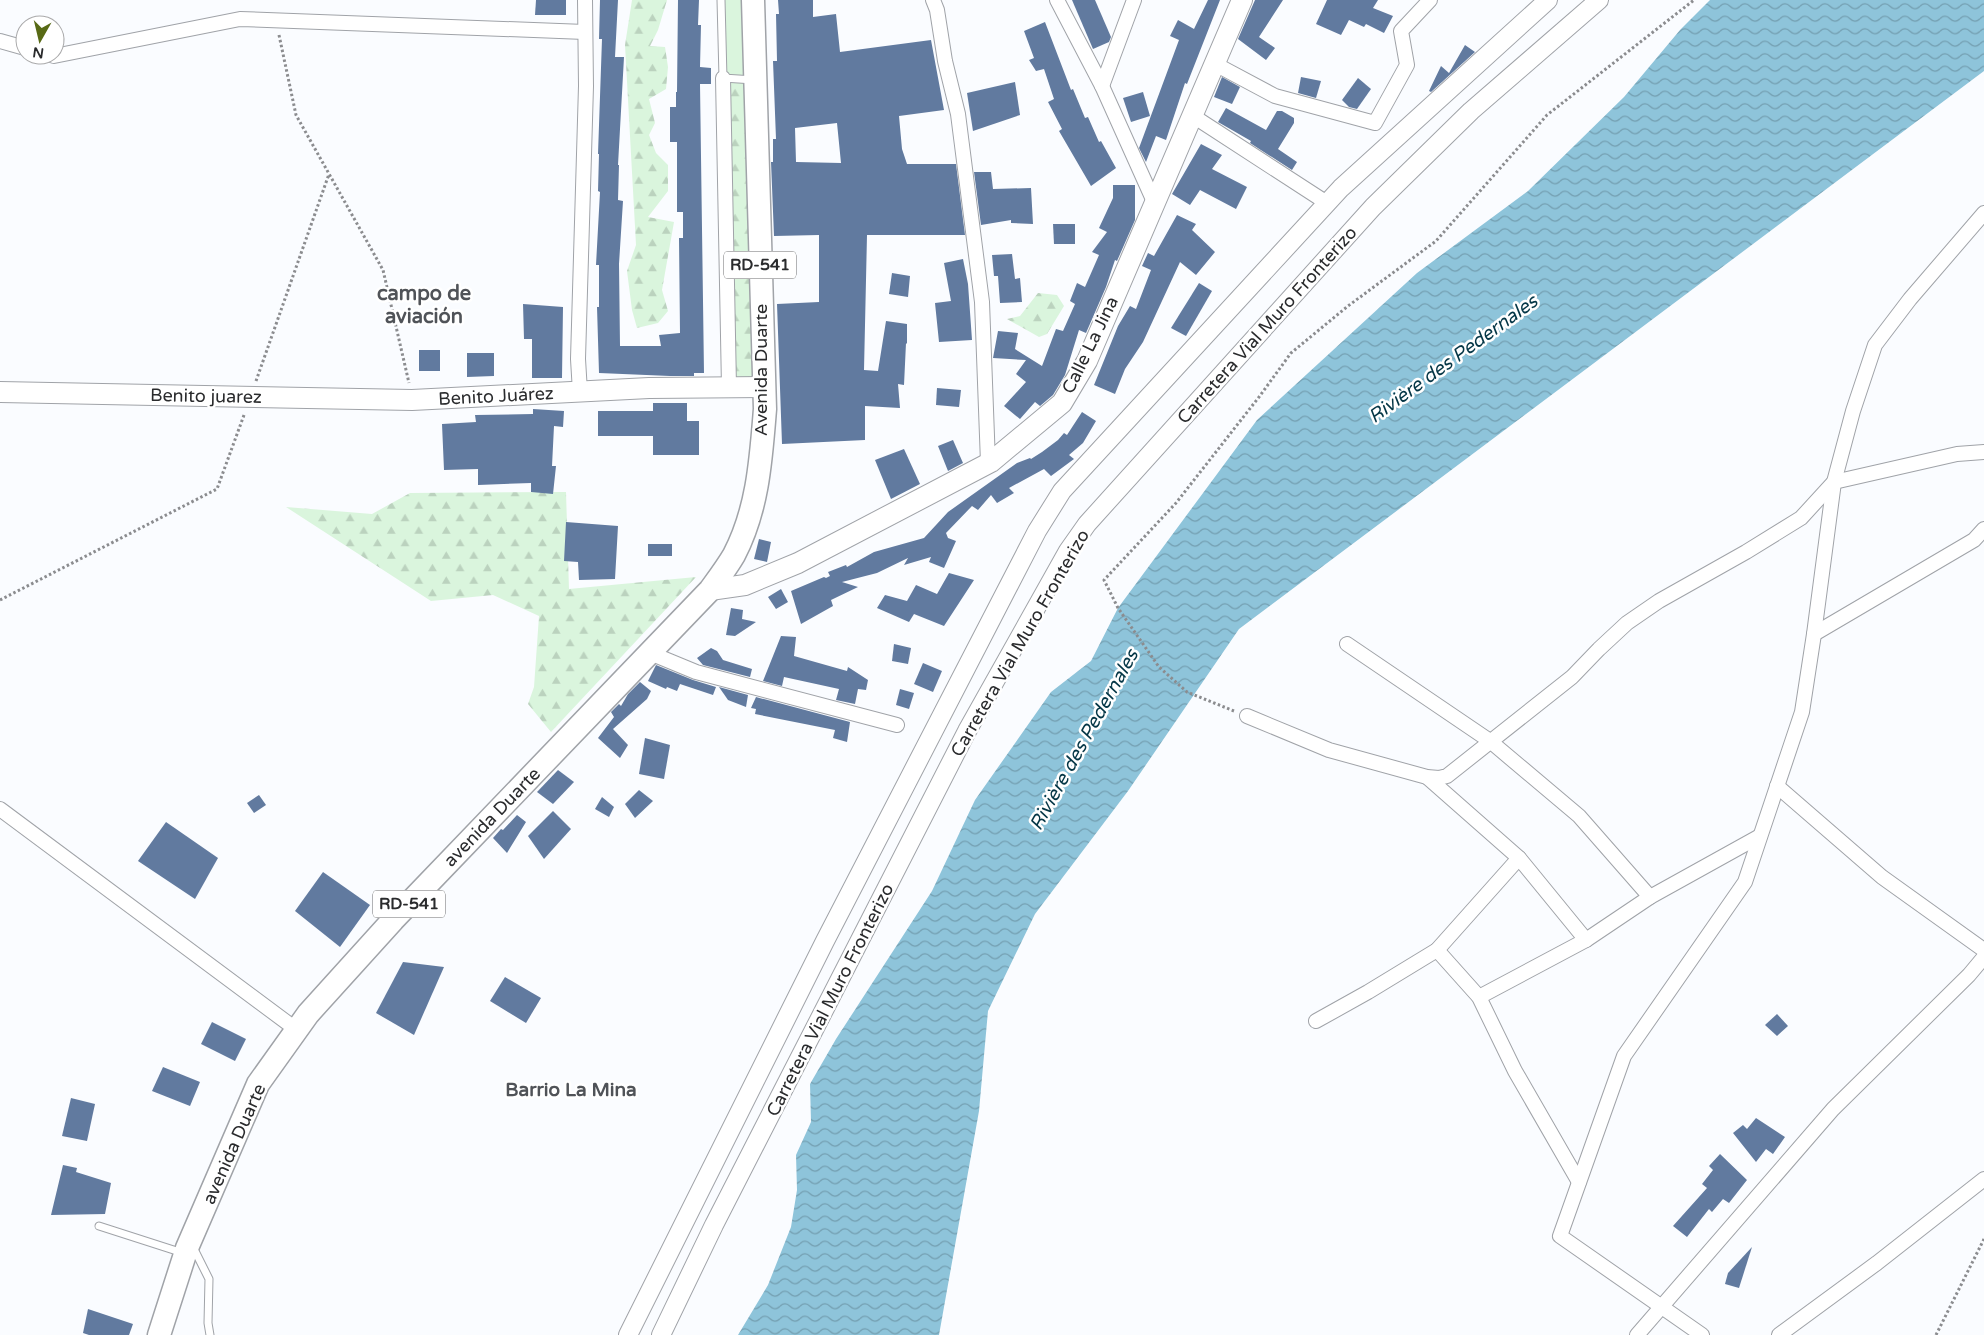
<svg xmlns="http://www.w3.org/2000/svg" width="1984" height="1335" viewBox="0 0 1984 1335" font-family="'Varela Round',sans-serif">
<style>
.forest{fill:url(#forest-firs)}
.park{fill:#daf5dd}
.water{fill:url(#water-waves)}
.building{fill:#617a9f;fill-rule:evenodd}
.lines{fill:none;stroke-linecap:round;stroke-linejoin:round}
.service-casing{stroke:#a0a3a8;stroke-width:9}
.minor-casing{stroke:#a0a3a8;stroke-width:16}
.tertiary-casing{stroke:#a0a3a8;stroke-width:20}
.secondary-casing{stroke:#a0a3a8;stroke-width:22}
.primary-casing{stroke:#a0a3a8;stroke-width:25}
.path{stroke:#8b8c8f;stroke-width:3;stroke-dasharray:2.5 2.5;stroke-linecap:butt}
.service{stroke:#fff;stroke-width:7}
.minor{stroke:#fff;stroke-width:14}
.tertiary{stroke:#fff;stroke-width:18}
.secondary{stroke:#fff;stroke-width:20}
.primary{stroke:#fff;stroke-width:22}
.labels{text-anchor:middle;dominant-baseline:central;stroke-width:5;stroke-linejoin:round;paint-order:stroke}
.shield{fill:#fff;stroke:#6a6b6c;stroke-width:1}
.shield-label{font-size:16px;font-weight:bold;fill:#2a2b2d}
.street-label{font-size:18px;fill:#2a2b2d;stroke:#fff}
.water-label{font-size:19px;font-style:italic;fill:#043646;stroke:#fff}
.neighbourhood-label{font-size:19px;font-weight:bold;fill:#505358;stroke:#fff}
.quarter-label{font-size:20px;font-weight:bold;fill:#505358;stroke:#fff}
</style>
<defs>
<pattern id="forest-firs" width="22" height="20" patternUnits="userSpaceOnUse" patternTransform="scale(1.25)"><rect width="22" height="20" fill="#daf5dd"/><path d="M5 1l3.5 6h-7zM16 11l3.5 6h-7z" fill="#bbd2be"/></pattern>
<pattern id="water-waves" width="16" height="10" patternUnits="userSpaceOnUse" patternTransform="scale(1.25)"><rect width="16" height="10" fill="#8ec4da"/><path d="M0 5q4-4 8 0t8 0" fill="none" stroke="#749fb1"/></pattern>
</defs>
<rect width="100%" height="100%" fill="#fafcff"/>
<g class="forest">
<polygon points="632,0 667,0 658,30 650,46 665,47 668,67 666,89 649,99 655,123 649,135 656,153 668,165 668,191 648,217 674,222 662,290 668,311 658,323 637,328 632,310 627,271 636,245 625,45"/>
<polygon points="723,78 754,80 764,387 729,387"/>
<polygon points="1038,293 1057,295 1064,306 1047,334 1039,337 1007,319 1020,316"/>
<polygon points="566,492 569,589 696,577 551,732 528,704 534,687 539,616 493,595 431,601 286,507 372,514 410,493"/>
</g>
<polygon class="park" points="722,0 752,0 754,79 723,78"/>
<polygon class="water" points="1710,0 1984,0 1984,71 1239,629 1128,791 1035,914 988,1011 979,1111 939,1335 738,1335 768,1285 791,1227 797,1190 796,1155 811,1122 810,1084 836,1039 932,891 975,800 1051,692 1091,661 1118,608 1257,420 1417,273 1528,191 1624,97 1680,30"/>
<g class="building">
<polygon points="536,0 566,0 566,15 535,15"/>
<polygon points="600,0 618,0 615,57 624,57 618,165 619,165 618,200 623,201 619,264 620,346 661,346 659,335 680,333 679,238 683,238 683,212 677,212 677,142 670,142 670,107 676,107 676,92 677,92 678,0 699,0 698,25 701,25 700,67 711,68 711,84 700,84 704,373 694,373 694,376 670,376 599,373 597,307 599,307 599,265 596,265 600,192 598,191 599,154 598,154 602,39 599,39"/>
<path d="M 778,0 L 813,0 L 813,17 L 836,14 L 840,52 L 931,40 L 944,110 L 899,116 L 902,149 L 907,164 L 956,164 L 965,235 L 867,235 L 864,370 L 878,371 L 886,321 L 907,324 L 907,344 L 906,343 L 904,385 L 898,384 L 900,408 L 865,406 L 865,440 L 782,444 L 777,304 L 819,302 L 819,235 L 774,236 L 771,162 L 773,162 L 773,139 L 776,139 L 773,61 L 777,61 L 776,14 L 779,14 ZM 837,123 L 841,163 L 796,162 L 795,128 Z"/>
<polygon points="1072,0 1095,0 1111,37 1109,42 1093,49"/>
<polygon points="1208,0 1220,0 1187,84 1185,83 1166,140 1156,136 1146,162 1139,148 1179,40 1170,36 1178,20 1194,29"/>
<polygon points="1255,0 1283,0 1259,37 1275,48 1266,60 1238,39"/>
<polygon points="1327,0 1378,0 1373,8 1393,16 1384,33 1366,24 1364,27 1349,20 1341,35 1316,24"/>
<polygon points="1045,22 1071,90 1073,89 1085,118 1088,117 1099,142 1101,141 1116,168 1091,186 1059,131 1062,129 1048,102 1054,99 1044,69 1036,71 1029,60 1034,58 1024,31"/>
<polygon points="1465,45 1475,52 1431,92 1429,91 1441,66 1449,73"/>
<polygon points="1222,77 1240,87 1232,104 1214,97"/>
<polygon points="1301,77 1321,81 1316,98 1298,93"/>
<polygon points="1358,78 1371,89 1357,109 1349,107 1342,100"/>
<polygon points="1015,82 1020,115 973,131 967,93"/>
<polygon points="1143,92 1150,116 1131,122 1123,98"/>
<polygon points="1226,108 1266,130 1277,111 1282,111 1294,118 1294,123 1278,149 1297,162 1292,170 1250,143 1251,141 1218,122"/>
<polygon points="1201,144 1222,155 1212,169 1247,187 1236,209 1200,190 1190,205 1172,194"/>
<polygon points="974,172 991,172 993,189 1031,188 1033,224 1011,223 1011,220 981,225"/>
<polygon points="1113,185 1135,185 1135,220 1117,261 1115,260 1106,287 1086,333 1079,330 1065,375 1053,395 1040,406 1035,402 1020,419 1004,406 1026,382 1016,374 1026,360 993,358 998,331 1018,333 1015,349 1042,366 1056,329 1063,331 1075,304 1070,301 1077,283 1085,287 1099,255 1092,252 1107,232 1099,228 1113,198"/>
<polygon points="1177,215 1196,224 1192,230 1215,252 1196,275 1180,262 1143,342 1125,369 1115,394 1094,385 1118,326 1130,306 1136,309 1151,270 1142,266 1148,253 1154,256"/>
<polygon points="1053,224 1075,224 1075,244 1054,244"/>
<polygon points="1012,254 1015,279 1020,278 1022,302 1000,303 998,276 994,276 992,255"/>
<polygon points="963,259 968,284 972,340 939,342 935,303 951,301 944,263"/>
<polygon points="892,273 910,276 908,297 889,294"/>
<polygon points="1199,283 1212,291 1186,336 1171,328"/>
<polygon points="523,304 563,307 562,378 532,378 532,339 524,339"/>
<rect x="419" y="350" width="21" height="21"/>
<polygon points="467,353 494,353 494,376 467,377"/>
<polygon points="937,388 961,390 959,407 936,405"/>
<polygon points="653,403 687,403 687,421 699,421 699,455 653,455 653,436 598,436 598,411 653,411"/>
<polygon points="533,409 564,411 563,427 554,426 552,466 556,466 553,494 531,492 531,483 478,485 478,469 444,470 442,424 476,422 475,415 533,414"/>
<polygon points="1082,412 1096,421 1083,443 1069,455 1074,459 1051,476 1044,469 1009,488 1014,493 997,503 991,495 978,510 972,506 946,533 948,538 956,541 944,568 929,562 931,557 904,565 908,558 877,573 842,582 858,587 831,600 833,606 801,624 791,591 824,577 826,578 830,576 828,572 846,565 847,567 874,552 924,538 948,512 1017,463 1030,458 1031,459 1042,452 1058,440 1064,433 1067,435"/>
<polygon points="953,440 963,463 948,471 938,446"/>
<polygon points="904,449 920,484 891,499 875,460"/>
<polygon points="566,522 618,526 615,579 579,580 578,562 564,561"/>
<polygon points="759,539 771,542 767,562 754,559"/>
<rect x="648" y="544" width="24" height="12"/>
<polygon points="949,573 974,580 944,626 914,614 909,622 877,608 885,595 907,601 916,585 937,594"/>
<polygon points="781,589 788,602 776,609 768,597"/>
<polygon points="731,608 743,610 742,619 756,622 735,636 726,635"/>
<polygon points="781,636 796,637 794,656 847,671 848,667 868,680 866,690 858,689 855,704 836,700 839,689 784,677 782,686 763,681"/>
<polygon points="894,644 911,648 908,664 892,661"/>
<polygon points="711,648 717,651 723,660 752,669 750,677 703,665 697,658"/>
<polygon points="923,663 942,671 933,692 914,684"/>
<polygon points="656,665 693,680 716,687 713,695 680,684 677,691 667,687 666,689 648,681"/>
<polygon points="640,682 651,691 647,699 613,729 628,745 620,758 598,738 614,717 611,712 619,704 621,706 628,694"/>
<polygon points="719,687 748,695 746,707 728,700"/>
<polygon points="900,689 914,693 909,709 896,705"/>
<polygon points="756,697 850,722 847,742 833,738 835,730 755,714 756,709 751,708"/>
<polygon points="645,738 670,745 664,779 639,774"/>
<polygon points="558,770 574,782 553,804 537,792"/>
<polygon points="639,790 653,801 635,818 625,804"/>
<polygon points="259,795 266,805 254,813 247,803"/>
<polygon points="602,797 614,807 609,817 595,809"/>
<polygon points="553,811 571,829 544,859 528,836"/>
<polygon points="517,815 526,822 507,853 493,838 501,829 503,830"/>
<polygon points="166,822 218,858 195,899 138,861"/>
<polygon points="323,872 370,905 340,947 295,911"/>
<polygon points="403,962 444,967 414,1035 376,1013"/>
<polygon points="505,977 541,998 526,1023 490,1001"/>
<polygon points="1777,1014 1788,1026 1777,1036 1765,1025"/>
<polygon points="212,1022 246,1039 235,1061 201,1044"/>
<polygon points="163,1067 200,1082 190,1106 152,1091"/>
<polygon points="71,1098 95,1104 87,1141 62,1136"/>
<polygon points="1756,1118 1785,1137 1773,1154 1766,1149 1756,1162 1733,1133 1743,1125 1747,1129"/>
<polygon points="1720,1154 1747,1180 1729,1203 1723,1199 1712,1212 1709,1209 1687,1237 1673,1226 1707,1188 1702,1184 1713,1170 1709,1166"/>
<polygon points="63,1165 77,1168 76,1172 111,1183 105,1214 51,1215"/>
<polygon points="1752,1247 1739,1288 1725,1284 1728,1273"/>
<polygon points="88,1309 133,1324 129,1335 89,1335 83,1333"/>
</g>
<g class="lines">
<g class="service-casing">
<g id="service">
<polyline points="721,0 723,78 754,80"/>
<polyline points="99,1226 183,1253"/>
<polyline points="193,1247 209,1279 208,1323 210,1335"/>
</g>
</g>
<g class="minor-casing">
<g id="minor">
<polyline points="933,0 937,10 945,61 958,114 982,302 988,463"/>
<polyline points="1057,0 1102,86 1155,204"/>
<polyline points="0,41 25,48"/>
<polyline points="51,55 54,56 240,19 585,32"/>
<polyline points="1215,64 1275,96 1375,123 1407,65 1401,31 1430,0"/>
<polyline points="723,78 729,387"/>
<polyline points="1102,86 1134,0"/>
<polyline points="1193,116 1327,203"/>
<polyline points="580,392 578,359 586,86 585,0"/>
<polyline points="1814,634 1974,540 1984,529"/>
<polyline points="1347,644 1490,741 1579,816 1650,897"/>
<polyline points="650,653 696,672 897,725"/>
<polyline points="1247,716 1329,750 1427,777 1439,778 1447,776 1572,677 1599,649 1627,623 1659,601 1746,552 1801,518 1834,482 1957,454 1984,452"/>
<polyline points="1427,777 1519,858 1586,940"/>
<polyline points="1777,786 1882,877 1984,950"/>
<polyline points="0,809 297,1030"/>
<polyline points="1437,950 1479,997 1515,1071 1579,1182"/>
<polyline points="1479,997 1586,940 1650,897 1760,836"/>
<polyline points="1316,1021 1368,992 1437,950 1519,858"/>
<polyline points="1637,1335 1833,1109 1969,975 1984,957"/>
<polyline points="1702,1335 1560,1236 1624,1056 1745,882 1802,712 1814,634 1834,482 1853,411 1875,345 1910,299 1984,213"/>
<polyline points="1779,1335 1877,1263 1984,1179"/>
</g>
</g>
<g class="tertiary-casing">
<g id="tertiary">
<polyline points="628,1335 825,941 1037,531 1062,491 1341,188 1548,0"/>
<polyline points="661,1335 714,1225 967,731 1068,551 1087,524 1373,207 1471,111 1599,0"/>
</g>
</g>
<g class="secondary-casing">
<g id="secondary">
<polyline points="0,392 412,400 649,388 764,387"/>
<polyline points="710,590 745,585 798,563 991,462 1062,403 1087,361 1242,0"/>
</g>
</g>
<g class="primary-casing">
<path id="primary" d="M 159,1335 L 187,1248 L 258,1084 L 308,1014 L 393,920 L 710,590 C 718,579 727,567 734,555 C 758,509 761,459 765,409 L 753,0"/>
</g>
<g class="path">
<polyline points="279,35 296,115 383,270 409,383"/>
<polyline points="256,381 329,174"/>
<polyline points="0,600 217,489 244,415"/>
<polyline points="1234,711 1187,692 1159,667 1118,608 1104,580 1176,503 1259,397 1291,353 1348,306 1436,241 1547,115 1694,0"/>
<polyline points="1936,1335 1984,1239"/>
</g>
<use href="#service" class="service"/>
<use href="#minor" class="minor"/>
<use href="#tertiary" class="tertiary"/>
<use href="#secondary" class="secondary"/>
<use href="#primary" class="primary"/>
</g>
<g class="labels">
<g class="shield">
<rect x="724" y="251.5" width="72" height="27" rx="4"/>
<rect x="373" y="890.5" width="72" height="27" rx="4"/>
</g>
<g class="shield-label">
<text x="760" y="265">RD-541</text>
<text x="409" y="904">RD-541</text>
</g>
<g class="street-label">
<text transform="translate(1267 325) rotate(-48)">Carretera Vial Muro Fronterizo</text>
<text transform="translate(1090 345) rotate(-64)">Calle La Jina</text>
<text transform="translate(761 370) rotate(-90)">Avenida Duarte</text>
<text transform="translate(206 396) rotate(1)">Benito juarez</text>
<text transform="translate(496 396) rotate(-3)">Benito Juárez</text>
<text transform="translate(1020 643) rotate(-60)">Carretera Vial Muro Fronterizo</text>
<text transform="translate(492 817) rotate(-46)">avenida Duarte</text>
<text transform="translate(830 1000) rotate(-63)">Carretera Vial Muro Fronterizo</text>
<text transform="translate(234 1144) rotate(-66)">avenida Duarte</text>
</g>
<g class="water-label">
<text transform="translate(1453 359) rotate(-36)">Rivière des Pedernales</text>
<text transform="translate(1084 740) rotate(-61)">Rivière des Pedernales</text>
</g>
<g class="neighbourhood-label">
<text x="571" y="1090">Barrio La Mina</text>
</g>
<g class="quarter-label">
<text x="424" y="294">campo de<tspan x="424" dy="23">aviación</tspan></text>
</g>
</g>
<g transform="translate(40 40) rotate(188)"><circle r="24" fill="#ffffff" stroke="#aaaaab"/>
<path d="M0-4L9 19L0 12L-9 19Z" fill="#586a15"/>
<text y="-8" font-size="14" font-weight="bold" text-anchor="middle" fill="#2a2b2d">N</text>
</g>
</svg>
